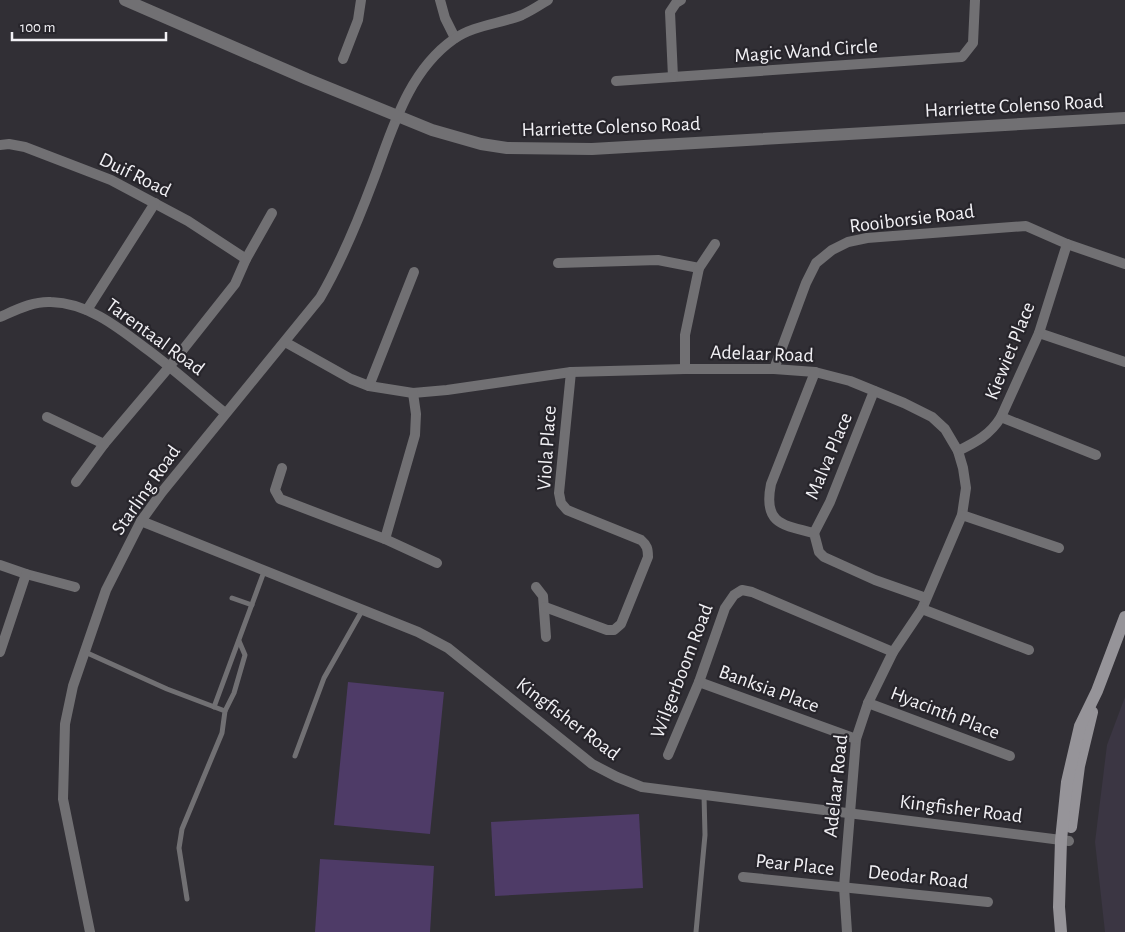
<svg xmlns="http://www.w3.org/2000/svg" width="1125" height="932" viewBox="0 0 1125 932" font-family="'Alegreya Sans',sans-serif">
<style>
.built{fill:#3b3643}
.green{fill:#4e3b67}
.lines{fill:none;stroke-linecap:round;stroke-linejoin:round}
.service{stroke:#717073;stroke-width:5}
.minor{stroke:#717073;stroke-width:10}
.tertiary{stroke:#717073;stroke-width:12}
.secondary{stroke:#969499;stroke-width:12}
.labels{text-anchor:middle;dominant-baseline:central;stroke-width:4.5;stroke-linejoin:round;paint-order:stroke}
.street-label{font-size:20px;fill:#f2f1f5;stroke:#27252b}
</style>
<rect width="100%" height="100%" fill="#312f35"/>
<polygon class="built" points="1125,697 1125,932 1105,932 1095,842 1107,745"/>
<g class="green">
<polygon points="348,682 444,692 430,834 334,825"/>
<polygon points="639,814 643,888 495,896 491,822"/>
<polygon points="320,859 434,866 430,932 315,932"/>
</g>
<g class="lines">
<g class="service">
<polyline points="232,598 252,605"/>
<polyline points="85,652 167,689 225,711 222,733 182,829 179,848 187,899"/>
<polyline points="214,707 265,569"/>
<polyline points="225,711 234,693 245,655 239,641"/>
<polyline points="295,756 324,678 363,609"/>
<polyline points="696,932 705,835 704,795"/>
</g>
<g class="minor">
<polyline points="440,0 445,18 455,38"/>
<polyline points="681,0 676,3 670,12 673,77 962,57 973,43 975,0"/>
<polyline points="343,59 358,20 361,0"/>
<polyline points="616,81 673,77"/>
<polyline points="0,145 9,144 25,147 111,180 188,221 246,259"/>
<polyline points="558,263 658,260 699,268"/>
<polyline points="87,310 155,203"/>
<path d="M 0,317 C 16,310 33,301 51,302 C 89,303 119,328 148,350 C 175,370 199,392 225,413"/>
<polyline points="1039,333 1125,362"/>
<polyline points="285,342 351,379 369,386 413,393 447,390 571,372 685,369 774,369 815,372 850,381 904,403 932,417 945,429 958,451 963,468 966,488 962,515 922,609 893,652 868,703 856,739 844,887 847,932"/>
<polyline points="685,369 685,335 699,268 715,244"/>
<polyline points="774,369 806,283 816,263 832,250 848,242 867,238 1026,226 1067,244 1125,264"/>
<path d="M 815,372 L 771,484 C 763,523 781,525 814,533 L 819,552 L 824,557 L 875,580 L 926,598"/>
<polyline points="369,386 414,272"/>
<polyline points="47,417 104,444"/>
<polyline points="1001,417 1096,455"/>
<path d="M 958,451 C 976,442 990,435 1001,417 L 1039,333 L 1067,244"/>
<polyline points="282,468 275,490 280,499 385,539 437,563"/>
<polyline points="76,482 104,444 170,366 235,284 246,259 272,213"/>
<polyline points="962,515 1059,548"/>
<polyline points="141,521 418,632 448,648 592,764 617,777 642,787 1069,841"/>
<polyline points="814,533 830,502 874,391"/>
<polyline points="385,539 415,435 416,414 413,393"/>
<polyline points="0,565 26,574 75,587"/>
<polyline points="536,587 543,596 546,637"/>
<path d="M 545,607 L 607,630 L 614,630 L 621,624 L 648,557 C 648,549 647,545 641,540 L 567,510 L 561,503 L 559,493 L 571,372"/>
<polyline points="922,609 1029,650"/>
<polyline points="0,652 26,574"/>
<polyline points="699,682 856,739"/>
<polyline points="868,703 1010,756"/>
<polyline points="668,755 699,682 725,608 734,595 742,590 752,592 893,652"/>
<polyline points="743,877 988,902"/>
<path d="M 90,932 L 63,799 L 65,724 L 73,686 L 106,590 L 141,521 L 162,492 L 320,298 C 341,262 358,221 373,181 C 392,131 407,72 454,39 C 474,25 500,24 522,15 C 531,11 540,5 548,0"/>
</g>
<polyline class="tertiary" points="125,0 307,79 432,130 481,144 507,148 592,149 1125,118"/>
<g class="secondary">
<polyline points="1071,827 1079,766 1092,712"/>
<polyline points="1061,932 1059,907 1061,840 1067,782 1080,726 1097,691 1125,617"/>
</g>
</g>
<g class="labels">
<g class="street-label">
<text transform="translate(806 51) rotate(-4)">Magic Wand Circle</text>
<text transform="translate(1014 106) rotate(-3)">Harriette Colenso Road</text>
<text transform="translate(611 127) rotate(-2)">Harriette Colenso Road</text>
<text transform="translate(135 175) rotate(26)">Duif Road</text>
<text transform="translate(912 219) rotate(-7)">Rooiborsie Road</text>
<text transform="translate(155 337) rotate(36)">Tarentaal Road</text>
<text transform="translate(1010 351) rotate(-68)">Kiewiet Place</text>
<text transform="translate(762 354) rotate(2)">Adelaar Road</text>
<text transform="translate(547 448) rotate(-86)">Viola Place</text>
<text transform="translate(829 456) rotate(-67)">Malva Place</text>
<text transform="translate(146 490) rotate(-55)">Starling Road</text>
<text transform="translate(682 671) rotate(-69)">Wilgerboom Road</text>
<text transform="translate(769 689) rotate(20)">Banksia Place</text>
<text transform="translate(945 713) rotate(21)">Hyacinth Place</text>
<text transform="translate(568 719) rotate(37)">Kingfisher Road</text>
<text transform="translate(836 786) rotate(-84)">Adelaar Road</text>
<text transform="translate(961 809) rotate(7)">Kingfisher Road</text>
<text transform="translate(795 865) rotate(6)">Pear Place</text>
<text transform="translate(918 877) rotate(6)">Deodar Road</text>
</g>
</g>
<path d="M12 32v8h154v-8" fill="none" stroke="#f2f1f5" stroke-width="2.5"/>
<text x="20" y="32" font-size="15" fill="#f2f1f5" stroke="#27252b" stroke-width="4" paint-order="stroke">100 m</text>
</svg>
